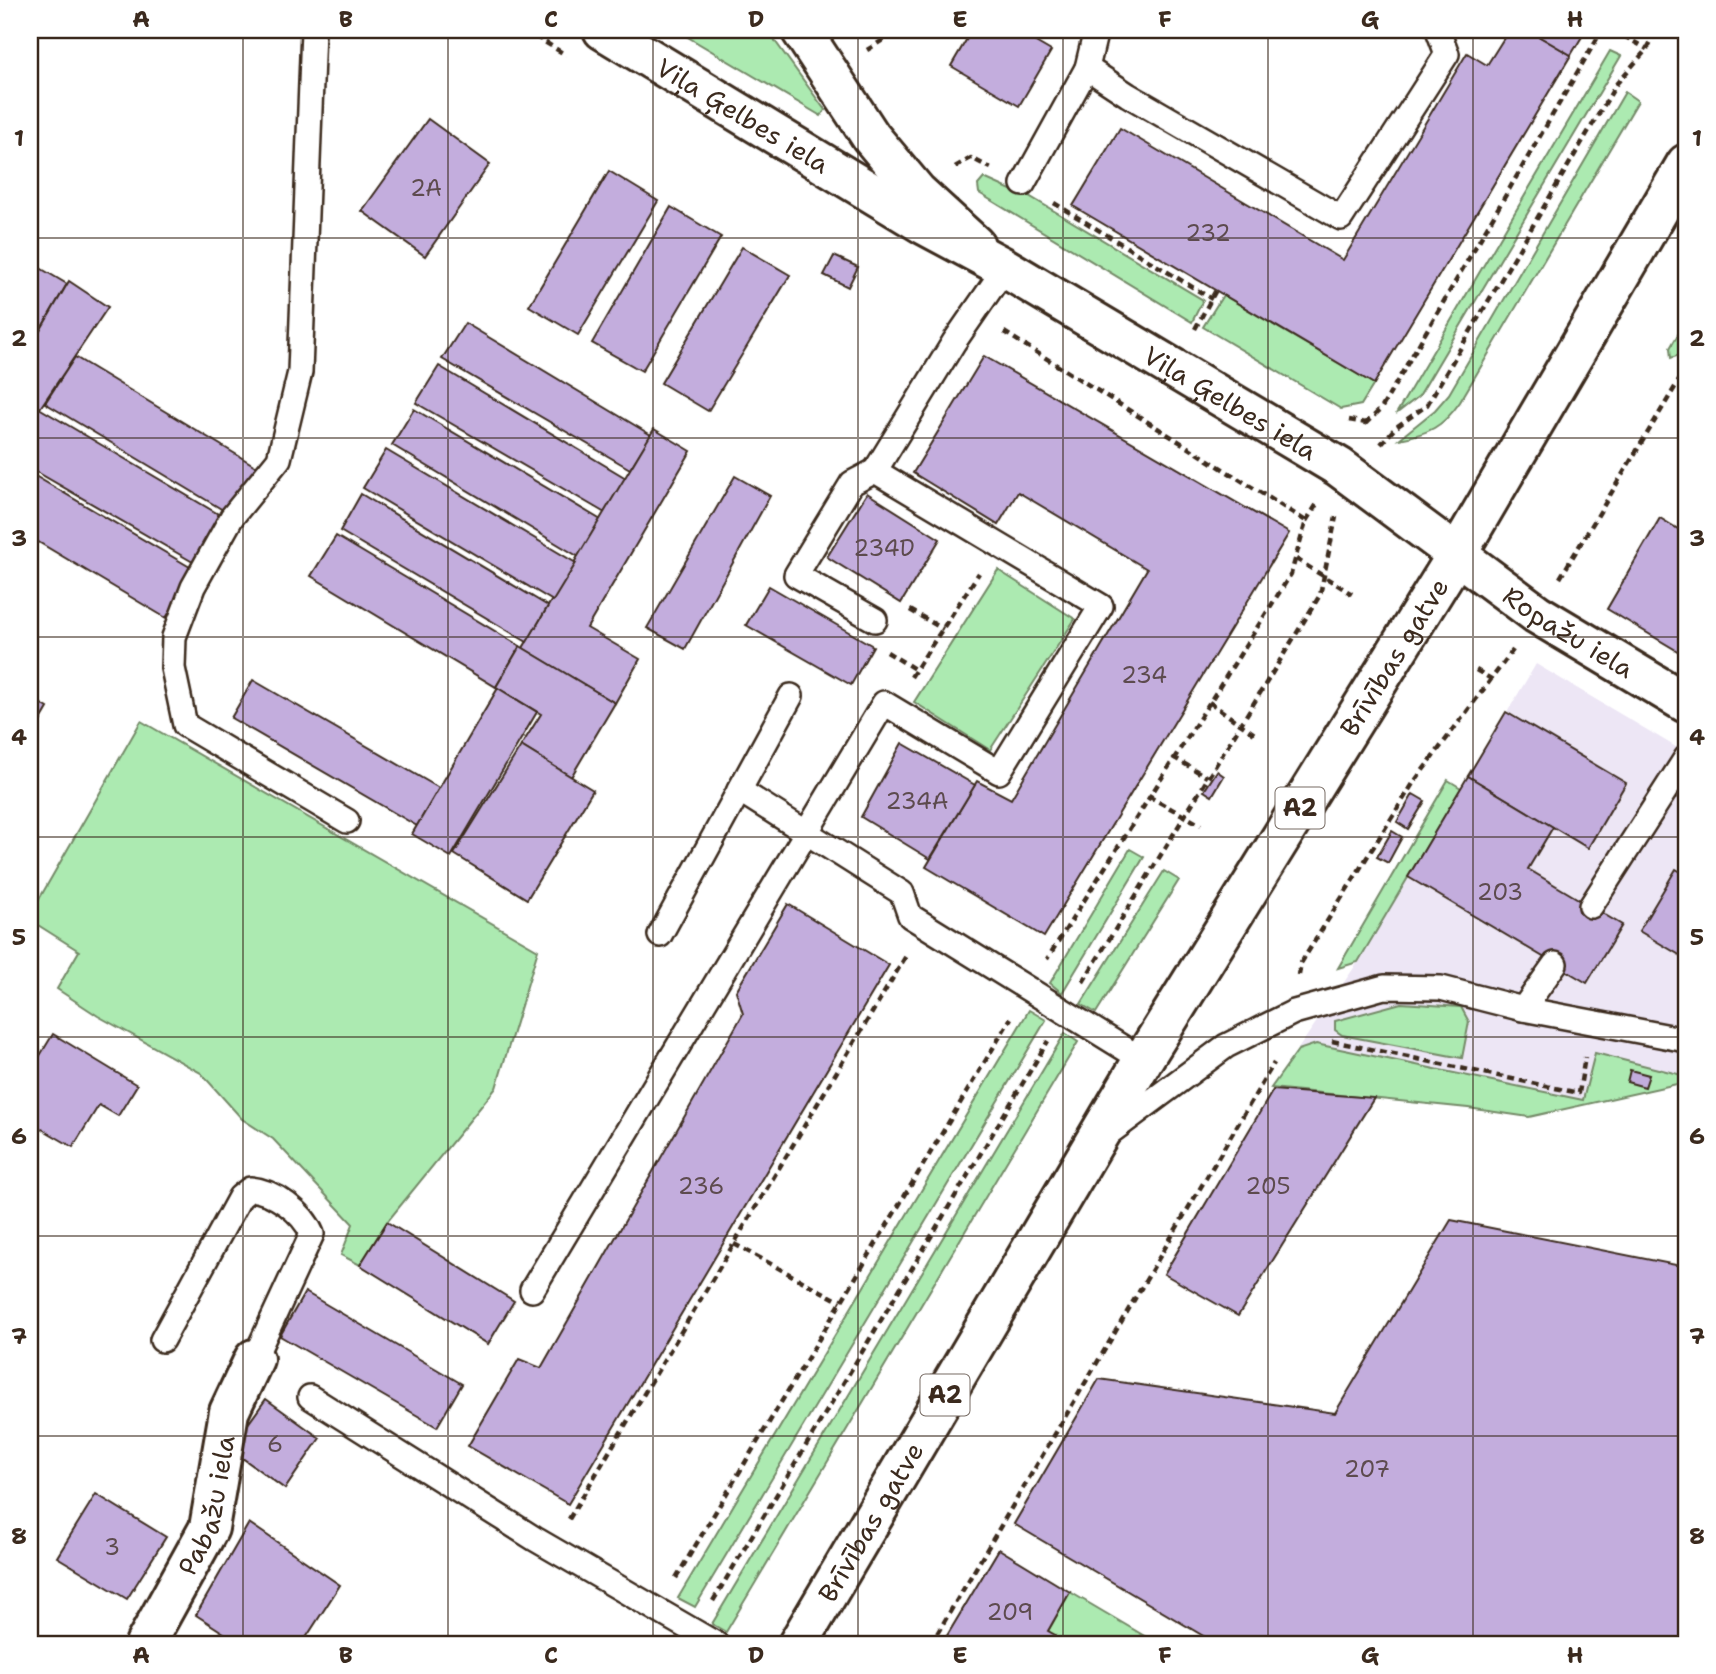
<svg xmlns="http://www.w3.org/2000/svg" width="1716" height="1674" viewBox="0 0 1716 1674" font-family="'Shantell Sans',sans-serif">
<style>
.built{fill:#ede6f5}
.green{fill:#aceab1;stroke:#748a68;stroke-width:2}
.building{fill:#c3addd;stroke:#3b2a1e;stroke-width:2}
.lines{fill:none;stroke-linecap:round;stroke-linejoin:round}
.service-casing{stroke:#3b2a1e;stroke-width:28}
.minor-casing{stroke:#3b2a1e;stroke-width:44}
.tertiary-casing{stroke:#3b2a1e;stroke-width:44}
.trunk-casing{stroke:#3b2a1e;stroke-width:44}
.path{stroke:#3b2a1e;stroke-width:4.5;stroke-dasharray:7 5;stroke-linecap:butt}
.service{stroke:#fff;stroke-width:23}
.minor{stroke:#fff;stroke-width:38}
.tertiary{stroke:#fff;stroke-width:38}
.trunk{stroke:#fff;stroke-width:38}
.grid{fill:none;stroke:#3b2a1e;stroke-width:2;stroke-opacity:0.55}
.labels{text-anchor:middle;dominant-baseline:central;stroke-width:7;stroke-linejoin:round;paint-order:stroke}
.number-label{font-size:23px;fill:#5d4b4e}
.shield{fill:#fff;stroke:#766a62;stroke-width:2}
.shield-label{font-size:24px;font-weight:bold;fill:#3b2a1e}
.street-label{font-size:26px;fill:#3b2a1e;stroke:#fff}
.neatline{fill:none;stroke:#3b2a1e;stroke-width:2.5}
.grid-label{font-size:23px;text-anchor:middle;font-weight:bold;fill:#3b2a1e}
</style>
<rect width="100%" height="100%" fill="#fff"/>
<filter id="ink" filterUnits="userSpaceOnUse"><feTurbulence type="fractalNoise" baseFrequency=".0143" numOctaves="2"/><feDisplacementMap in="SourceGraphic" scale="14" xChannelSelector="R" yChannelSelector="G"/><feConvolveMatrix kernelMatrix="1 2 1 2 8 2 1 2 1" color-interpolation-filters="sRGB"/></filter>
<g filter="url(#ink)">
<polygon class="built" points="1536,664 1686,753 1686,1082 1529,1117 1468,1108 1271,1088 1358,962"/>
<g class="green">
<polygon points="676,30 767,30 825,110 821,116"/>
<polygon points="1610,51 1621,56 1419,396 1396,414"/>
<path d="M 1625,92 L 1638,101 L 1460,402 C 1443,427 1428,434 1399,439 L 1435,410 L 1449,394 Z"/>
<polygon points="984,178 1013,191 1019,190 1203,300 1192,322 979,193 978,185"/>
<polygon points="1223,295 1374,384 1361,405 1341,409 1203,327"/>
<polygon points="1686,321 1686,348 1683,354 1671,358 1670,348"/>
<polygon points="998,570 1075,619 990,750 914,702"/>
<polygon points="141,721 538,950 496,1088 387,1222 360,1265 341,1255 353,1224 273,1139 242,1119 201,1073 98,1016 57,989 79,951 30,920 30,915"/>
<polygon points="1448,780 1461,788 1358,962 1338,968"/>
<polygon points="1130,849 1144,857 1062,993 1050,983"/>
<polygon points="1164,871 1179,880 1096,1013 1081,1004"/>
<polygon points="1401,1003 1461,1007 1469,1022 1462,1058 1342,1035 1335,1030 1335,1021"/>
<polygon points="1029,1010 1046,1020 695,1607 678,1598"/>
<polygon points="1065,1033 1078,1042 726,1632 712,1624"/>
<polygon points="1316,1044 1583,1100 1595,1053 1686,1076 1686,1082 1529,1117 1468,1108 1271,1088 1298,1050"/>
<polygon points="1070,1592 1158,1644 1050,1644 1054,1635 1048,1631"/>
</g>
<g class="building">
<polygon points="972,30 1015,30 1051,51 1019,106 951,66"/>
<polygon points="1509,30 1528,30 1571,55 1374,384 1073,206 1120,128 1343,260 1467,53 1487,65"/>
<polygon points="1528,30 1586,30 1571,55"/>
<polygon points="428,119 490,164 425,256 362,211"/>
<polygon points="609,171 658,201 578,335 529,306"/>
<polygon points="671,207 721,237 642,371 592,343"/>
<polygon points="742,247 790,275 708,411 661,383"/>
<polygon points="834,256 858,267 848,287 824,275"/>
<polygon points="30,262 67,284 30,348"/>
<polygon points="69,281 108,307 30,423 30,348"/>
<polygon points="465,323 651,435 630,469 442,359"/>
<polygon points="984,356 1289,533 1044,937 926,867 977,781 1011,799 1147,569 1018,492 998,525 913,473"/>
<polygon points="75,357 257,467 228,513 45,403"/>
<polygon points="439,366 626,478 605,513 416,403"/>
<polygon points="39,408 225,518 198,565 30,468 30,423"/>
<polygon points="414,409 601,520 579,557 392,445"/>
<polygon points="654,429 691,451 587,628 640,659 615,703 523,648"/>
<polygon points="386,450 576,563 553,601 363,488"/>
<polygon points="30,473 195,570 166,618 30,537"/>
<polygon points="735,476 770,496 685,649 647,628"/>
<polygon points="867,493 940,539 901,603 827,557"/>
<polygon points="361,494 548,606 527,642 340,531"/>
<polygon points="1660,518 1683,532 1686,527 1686,656 1607,609"/>
<polygon points="336,536 520,646 496,687 311,576"/>
<polygon points="769,586 873,646 851,685 746,625"/>
<polygon points="520,646 615,703 571,777 521,746 541,714 496,687"/>
<polygon points="253,680 439,788 417,826 231,718"/>
<polygon points="498,688 537,712 451,857 412,834"/>
<polygon points="30,697 48,708 30,739"/>
<polygon points="1506,712 1626,783 1588,848 1468,776"/>
<polygon points="902,743 975,785 930,859 861,817"/>
<polygon points="521,746 593,790 527,899 454,854"/>
<polygon points="1217,771 1224,776 1212,796 1204,791"/>
<polygon points="1468,776 1553,827 1528,869 1622,925 1587,983 1408,877"/>
<polygon points="1413,794 1425,801 1408,829 1397,822"/>
<polygon points="1392,831 1402,837 1388,863 1377,857"/>
<polygon points="1676,869 1686,875 1686,953 1683,957 1639,931"/>
<polygon points="788,904 889,965 568,1504 468,1446 519,1359 541,1368 743,1014 736,991"/>
<polygon points="53,1034 137,1085 118,1116 99,1105 73,1147 30,1122 30,1072"/>
<polygon points="1630,1070 1649,1075 1645,1087 1627,1082"/>
<polygon points="1273,1090 1374,1098 1238,1316 1164,1274"/>
<polygon points="1451,1220 1686,1267 1686,1644 1217,1644 1014,1524 1099,1379 1335,1413"/>
<polygon points="387,1222 514,1301 488,1344 360,1265"/>
<polygon points="305,1292 462,1384 437,1427 280,1336"/>
<polygon points="266,1399 320,1438 285,1489 230,1449"/>
<polygon points="96,1494 166,1537 127,1599 57,1557"/>
<polygon points="249,1523 340,1585 302,1644 241,1644 196,1615"/>
<polygon points="999,1549 1070,1592 1048,1631 1055,1635 1050,1644 942,1644"/>
</g>
<g class="lines">
<g class="service-casing">
<g id="service">
<polyline points="313,30 300,372 279,459 232,517 193,587 174,637 173,668 185,725 347,821"/>
<polyline points="1096,30 1087,68 1128,95 1341,218 1447,54 1438,30"/>
<polyline points="1023,184 1087,68"/>
<polyline points="875,471 852,483 796,575 875,620"/>
<polyline points="739,790 902,893 910,916 1143,1060"/>
<polyline points="1591,906 1686,758"/>
<polyline points="660,935 791,696"/>
<polyline points="1523,1009 1555,964"/>
<polyline points="1109,1133 1226,1046 1294,1012 1384,987 1441,988 1523,1009 1686,1040"/>
<polyline points="532,1290 884,703 999,772 1101,606 875,471 954,342 1005,268"/>
<path d="M 162,1340 L 240,1197 L 250,1189 C 274,1191 303,1212 312,1234 L 254,1359"/>
<polyline points="310,1397 535,1539 716,1644"/>
</g>
</g>
<g class="minor-casing">
<g id="minor">
<polyline points="801,30 871,137 917,192 975,245"/>
<path id="s1" d="M 145,1644 L 209,1528 L 229,1412 L 254,1359"/>
</g>
</g>
<g class="tertiary-casing">
<g id="tertiary">
<path id="s2" d="M 603,30 L 923,224 L 1005,268 L 1339,467 L 1537,614 L 1686,703"/>
</g>
</g>
<g class="trunk-casing">
<g id="trunk">
<path id="s3" d="M 798,1644 L 1143,1060 L 1456,556 L 1686,164"/>
</g>
</g>
<g class="path">
<polyline points="525,30 566,55"/>
<polyline points="1613,30 1647,49"/>
<polyline points="867,50 899,30"/>
<polyline points="955,167 971,158 991,168"/>
<polyline points="1054,203 1212,299"/>
<polyline points="1195,329 1216,290"/>
<polyline points="1004,332 1306,521 1291,574 1047,959"/>
<polyline points="1349,420 1366,423"/>
<polyline points="1365,424 1381,409 1602,30"/>
<polyline points="1381,444 1395,428 1427,405 1617,83 1647,49 1657,30"/>
<polyline points="1306,521 1317,504"/>
<polyline points="1296,559 1352,594"/>
<polyline points="1560,578 1686,369"/>
<polyline points="910,610 943,629"/>
<polyline points="887,652 916,670"/>
<polyline points="1476,670 1493,680"/>
<polyline points="911,677 979,573"/>
<polyline points="1209,702 1256,735"/>
<polyline points="1173,757 1207,777"/>
<polyline points="1148,796 1201,825"/>
<polyline points="1299,975 1301,963 1414,782 1513,650"/>
<polyline points="1083,982 1320,595 1336,517"/>
<polyline points="1332,1041 1579,1093 1585,1057"/>
<polyline points="734,1244 841,1302"/>
<polyline points="569,1519 906,956"/>
<polyline points="676,1578 1011,1018"/>
<polyline points="713,1601 1048,1041"/>
<polyline points="931,1644 1274,1063"/>
</g>
<use href="#service" class="service"/>
<use href="#minor" class="minor"/>
<use href="#tertiary" class="tertiary"/>
<use href="#trunk" class="trunk"/>
</g>
</g>
<path class="grid" d="M 243,30 L 243,1644M 448,30 L 448,1644M 653,30 L 653,1644M 858,30 L 858,1644M 1063,30 L 1063,1644M 1268,30 L 1268,1644M 1473,30 L 1473,1644M 30,238 L 1686,238M 30,438 L 1686,438M 30,637 L 1686,637M 30,837 L 1686,837M 30,1037 L 1686,1037M 30,1236 L 1686,1236M 30,1436 L 1686,1436"/>
<g class="labels">
<g class="number-label">
<text x="426" y="188">2A</text>
<text x="1208" y="233">232</text>
<text x="884" y="548">234D</text>
<text x="1144" y="675">234</text>
<text x="917" y="801">234A</text>
<text x="1500" y="892">203</text>
<text x="701" y="1186">236</text>
<text x="1268" y="1186">205</text>
<text x="275" y="1444">6</text>
<text x="1367" y="1469">207</text>
<text x="112" y="1547">3</text>
<text x="1010" y="1612">209</text>
</g>
<g class="shield">
<rect x="1275.5" y="787.5" width="49" height="41" rx="5"/>
<rect x="920.5" y="1374.5" width="49" height="41" rx="5"/>
</g>
<g class="shield-label">
<text x="1300" y="808">A2</text>
<text x="945" y="1395">A2</text>
</g>
<g class="street-label">
<text stroke="none"><textPath href="#s2" startOffset="164">Viļa Ģelbes iela</textPath></text>
<text stroke="none"><textPath href="#s2" startOffset="730">Viļa Ģelbes iela</textPath></text>
<text stroke="none"><textPath href="#s2" startOffset="1139">Ropažu iela</textPath></text>
<text stroke="none"><textPath href="#s3" startOffset="1153">Brīvības gatve</textPath></text>
<text stroke="none"><textPath href="#s1" startOffset="154">Pabažu iela</textPath></text>
<text stroke="none"><textPath href="#s3" startOffset="142">Brīvības gatve</textPath></text>
</g>
</g>
<rect width="1716" height="1674" fill="none" stroke="#fff" stroke-width="77"/>
<rect x="38" y="38" width="1640" height="1598" class="neatline"/>
<g class="grid-label">
<text x="141" y="27">A</text>
<text x="346" y="27">B</text>
<text x="551" y="27">C</text>
<text x="756" y="27">D</text>
<text x="960" y="27">E</text>
<text x="1165" y="27">F</text>
<text x="1370" y="27">G</text>
<text x="1575" y="27">H</text>
<text x="19" y="146">1</text>
<text x="1697" y="146">1</text>
<text x="19" y="346">2</text>
<text x="1697" y="346">2</text>
<text x="19" y="546">3</text>
<text x="1697" y="546">3</text>
<text x="19" y="745">4</text>
<text x="1697" y="745">4</text>
<text x="19" y="945">5</text>
<text x="1697" y="945">5</text>
<text x="19" y="1144">6</text>
<text x="1697" y="1144">6</text>
<text x="19" y="1344">7</text>
<text x="1697" y="1344">7</text>
<text x="19" y="1544">8</text>
<text x="1697" y="1544">8</text>
<text x="141" y="1663">A</text>
<text x="346" y="1663">B</text>
<text x="551" y="1663">C</text>
<text x="756" y="1663">D</text>
<text x="960" y="1663">E</text>
<text x="1165" y="1663">F</text>
<text x="1370" y="1663">G</text>
<text x="1575" y="1663">H</text>
</g>
</svg>
